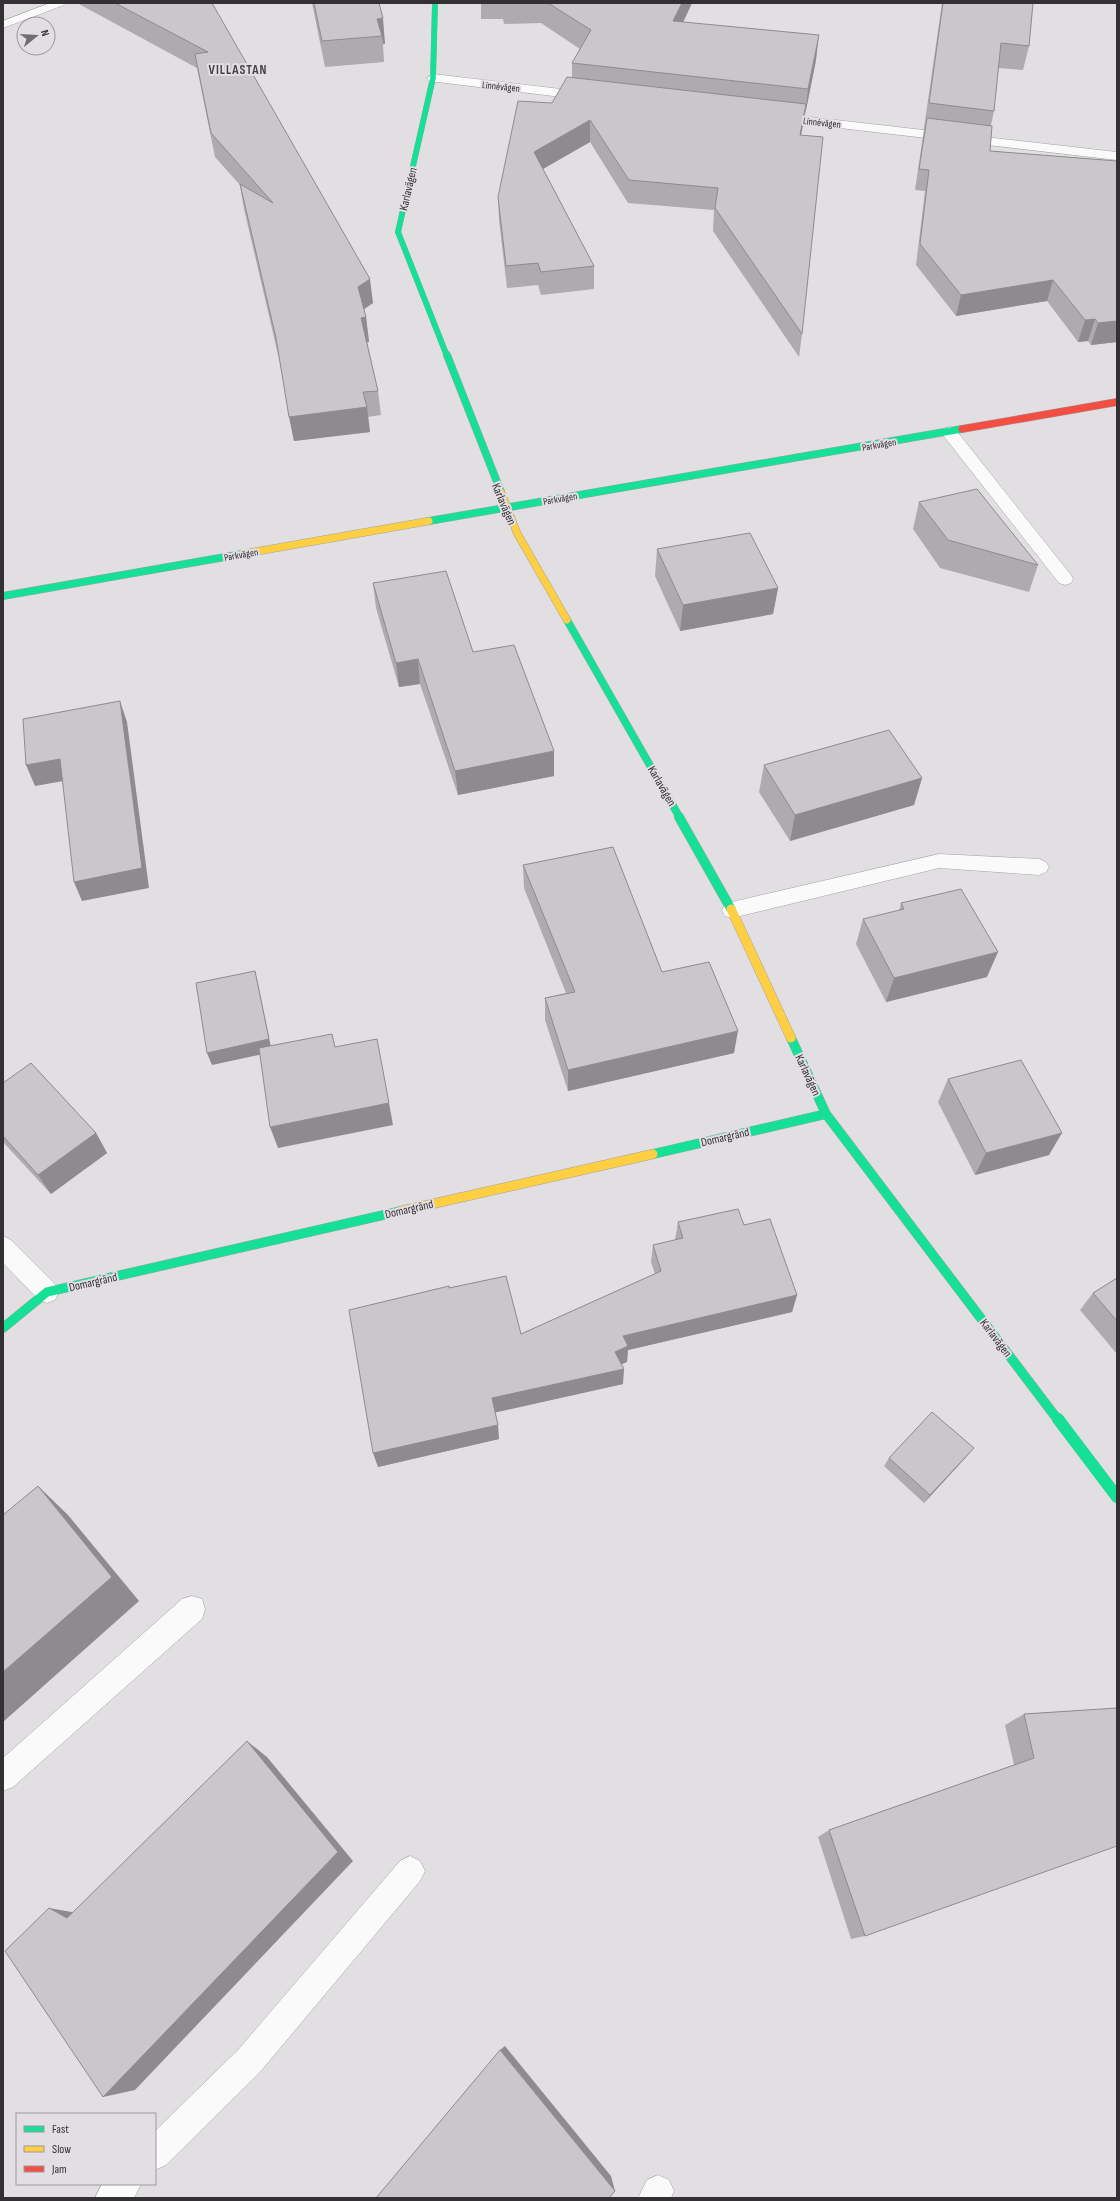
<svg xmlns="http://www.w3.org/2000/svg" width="1120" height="2201" font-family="'Sofia Sans Condensed',sans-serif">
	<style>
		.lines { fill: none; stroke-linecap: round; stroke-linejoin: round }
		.lane-casing { stroke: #a3a1a4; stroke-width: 1 }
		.street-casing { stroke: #a3a1a4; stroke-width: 1 }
		.fast-far3-casing { stroke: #a3a1a4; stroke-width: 6 }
		.fast-far2-casing { stroke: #a3a1a4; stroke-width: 8 }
		.fast-far1-casing { stroke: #a3a1a4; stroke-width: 10 }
		.fast-casing { stroke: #a3a1a4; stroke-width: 12 }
		.slow-far1-casing { stroke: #a3a1a4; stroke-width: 8 }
		.slow-casing { stroke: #a3a1a4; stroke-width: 10 }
		.jam-casing { stroke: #a3a1a4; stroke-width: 8 }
		.lane { fill: #fbfafb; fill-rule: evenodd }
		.street { fill: #fbfafb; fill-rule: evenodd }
		.fast-far3 { stroke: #16e098; stroke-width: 5.5 }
		.fast-far2 { stroke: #16e098; stroke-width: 7 }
		.fast-far1 { stroke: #16e098; stroke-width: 9 }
		.fast { stroke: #16e098; stroke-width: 12 }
		.slow-far1 { stroke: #ffcf43; stroke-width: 7 }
		.slow { stroke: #ffcf43; stroke-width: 9 }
		.jam { stroke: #f24e42; stroke-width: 7 }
		.wall { fill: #adabae }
		.shaded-wall { fill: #8d8b8d }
		.building { fill: #c9c7ca; stroke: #8d8b8d }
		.labels { text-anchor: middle; stroke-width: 4; stroke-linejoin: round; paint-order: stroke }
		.far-street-label { font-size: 10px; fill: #323032; stroke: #e3dee4 }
		.street-label { font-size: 12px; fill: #323032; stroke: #e3dee4 }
		.far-district-label { font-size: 13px; font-weight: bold; letter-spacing: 1px; fill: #454146; stroke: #e3dee4 }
	</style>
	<rect width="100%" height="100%" fill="#e2dfe3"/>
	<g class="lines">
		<defs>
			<g id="lane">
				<path d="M 949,427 L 955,429 L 1071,575 L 1073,579 L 1071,583 L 1065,585 L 1059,583 L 943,435 L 941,432 L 943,429 Z"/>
				<path d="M 939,854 L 1039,859 L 1046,862 L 1049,867 L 1046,872 L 1039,875 L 939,868 L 732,918 L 725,916 L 722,910 L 725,904 L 732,902 Z"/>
			</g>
			<g id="street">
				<path d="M 50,3 L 66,3 L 64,5 L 3,28 L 3,21 Z"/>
				<path d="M 433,74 L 586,92 L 592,96 L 586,100 L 429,81 L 427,78 Z"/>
				<path d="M 774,113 L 1117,152 L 1117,160 L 770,120 L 768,117 Z"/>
				<path d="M 3,1236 L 11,1240 L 55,1284 L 59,1292 L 55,1300 L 47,1303 L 39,1300 L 3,1263 Z"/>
				<path d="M 192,1596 L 202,1599 L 205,1609 L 202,1619 L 13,1787 L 3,1791 L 3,1758 L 182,1599 Z"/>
				<path d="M 410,1856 L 420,1861 L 425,1871 L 420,1881 L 260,2072 L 166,2165 L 155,2170 L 155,2131 L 238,2050 L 400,1861 Z"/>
				<path d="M 658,2175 L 669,2180 L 674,2191 L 671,2198 L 638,2198 L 647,2180 Z"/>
				<path d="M 102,2184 L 141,2184 L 134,2198 L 95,2198 Z"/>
			</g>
			<path id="fast-far3" d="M 435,3 L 433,78 L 398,232 L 447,356"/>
			<g id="fast-far2">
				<path d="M 447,355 L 501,492"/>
				<path d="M 429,521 L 962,429"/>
				<path d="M 3,596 L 242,554"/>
				<path d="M 567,620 L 680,818"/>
			</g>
			<g id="fast-far1">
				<path d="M 679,817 L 731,909"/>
				<path d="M 791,1038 L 826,1114 L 1058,1420"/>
				<path d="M 653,1154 L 826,1114"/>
				<path d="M 3,1328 L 47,1292 L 401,1211"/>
			</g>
			<path id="fast" d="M 1058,1419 L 1117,1497"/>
			<g id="slow-far1">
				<path d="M 501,492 L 517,533 L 567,620"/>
				<path d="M 242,554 L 429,521"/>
			</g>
			<g id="slow">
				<path d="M 731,909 L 791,1038"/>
				<path d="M 401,1211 L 653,1154"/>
			</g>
			<path id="jam" d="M 962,429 L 1117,402"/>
		</defs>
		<!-- lane casing -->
		<use href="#lane" class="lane-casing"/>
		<!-- street casing -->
		<use href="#street" class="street-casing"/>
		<!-- fast-far3 casing -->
		<use href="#fast-far3" class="fast-far3-casing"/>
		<!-- fast-far2 casing -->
		<use href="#fast-far2" class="fast-far2-casing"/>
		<!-- fast-far1 casing -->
		<use href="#fast-far1" class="fast-far1-casing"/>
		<!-- fast casing -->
		<use href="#fast" class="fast-casing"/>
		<!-- slow-far1 casing -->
		<use href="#slow-far1" class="slow-far1-casing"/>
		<!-- slow casing -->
		<use href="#slow" class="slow-casing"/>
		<!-- jam casing -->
		<use href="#jam" class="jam-casing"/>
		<!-- lane -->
		<use href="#lane" class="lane"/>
		<!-- street -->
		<use href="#street" class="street"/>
		<!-- fast-far3 -->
		<use href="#fast-far3" class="fast-far3"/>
		<!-- fast-far2 -->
		<use href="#fast-far2" class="fast-far2"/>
		<!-- fast-far1 -->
		<use href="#fast-far1" class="fast-far1"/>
		<!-- fast -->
		<use href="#fast" class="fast"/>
		<!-- slow-far1 -->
		<use href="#slow-far1" class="slow-far1"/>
		<!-- slow -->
		<use href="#slow" class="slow"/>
		<!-- jam -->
		<use href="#jam" class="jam"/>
	</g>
	<!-- wall -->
	<g class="wall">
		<path d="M 77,3 L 212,3 L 373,303 L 364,309 L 366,317 L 369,342 L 367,342 L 378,391 L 381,415 L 368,417 L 370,432 L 294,441 L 280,363 L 244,209 L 240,185 L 215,157 L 197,68 Z"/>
		<path d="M 312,3 L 379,3 L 385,44 L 383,44 L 384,62 L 325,67 Z"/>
		<path d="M 481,3 L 692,3 L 683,22 L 816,60 L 805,115 L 804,115 L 801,135 L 802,334 L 799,357 L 713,231 L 714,210 L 628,203 L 590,142 L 543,169 L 594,266 L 594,289 L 541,295 L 538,285 L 507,288 L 499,220 L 498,197 L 552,103 L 572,77 L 572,63 L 580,49 L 541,23 L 504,24 L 503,19 L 481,19 Z"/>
		<path d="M 942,3 L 1033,3 L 1029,46 L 1023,70 L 998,68 L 994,111 L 991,125 L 990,151 L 1117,161 L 1117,342 L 1091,345 L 1088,341 L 1078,342 L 1047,301 L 956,316 L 916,265 L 925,191 L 915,190 L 924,129 L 924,128 Z"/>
		<path d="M 919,502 L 1038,565 L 1029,592 L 940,568 L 913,529 Z"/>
		<path d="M 657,549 L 778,588 L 773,614 L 680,631 L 655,576 Z"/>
		<path d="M 373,583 L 473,652 L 554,776 L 458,795 L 420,684 L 399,687 L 376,608 Z"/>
		<path d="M 764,765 L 922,778 L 914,805 L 790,841 L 759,792 Z"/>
		<path d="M 523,865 L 662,972 L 734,1053 L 568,1091 L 545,1020 L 545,998 L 566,993 L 524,888 Z"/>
		<path d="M 901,903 L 987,977 L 886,1002 L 856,944 L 863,919 L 899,911 Z"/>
		<path d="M 948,1079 L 1049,1155 L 975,1175 L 938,1102 Z"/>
		<path d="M 3,1083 L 96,1133 L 107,1153 L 51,1194 L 3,1142 Z"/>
		<path d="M 678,1222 L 744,1225 L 797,1295 L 792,1312 L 628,1350 L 627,1362 L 622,1364 L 623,1384 L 495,1412 L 499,1439 L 378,1467 L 449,1288 L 521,1334 L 655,1274 L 651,1262 L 653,1245 L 675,1240 Z"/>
		<path d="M 1117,1278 L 1117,1354 L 1080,1310 L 1093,1293 Z"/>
		<path d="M 967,1456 L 924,1503 L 884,1466 L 889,1458 Z"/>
		<path d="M 1117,1708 L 865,1936 L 851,1939 L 818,1837 L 829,1830 L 1014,1765 L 1005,1725 L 1024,1714 Z"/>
	</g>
	<!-- shaded-wall -->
	<g class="shaded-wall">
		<path d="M 682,3 L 692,3 L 672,46 L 673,21 Z"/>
		<path d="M 383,18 L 385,44 L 383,44 L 382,36 L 377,19 Z"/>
		<path d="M 819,35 L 816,60 L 805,115 L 808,89 Z"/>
		<path d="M 806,104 L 803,125 L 797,157 L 800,135 Z"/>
		<path d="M 590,120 L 590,142 L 534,174 L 534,152 Z"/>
		<path d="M 370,279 L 373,303 L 361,311 L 358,287 Z"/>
		<path d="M 1053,280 L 1047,301 L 956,316 L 961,295 Z"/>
		<path d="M 366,317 L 369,342 L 364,343 L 361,318 Z"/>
		<path d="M 1095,319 L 1088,341 L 1078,342 L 1085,320 Z"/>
		<path d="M 1117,321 L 1117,342 L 1091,345 L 1098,323 Z"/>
		<path d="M 367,407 L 370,432 L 294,441 L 289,417 Z"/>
		<path d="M 778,588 L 773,614 L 680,631 L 683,605 Z"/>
		<path d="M 418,659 L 420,684 L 399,687 L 396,663 Z"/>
		<path d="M 120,701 L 127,722 L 149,888 L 82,901 L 74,882 Z"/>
		<path d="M 554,751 L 554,776 L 458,795 L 455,771 Z"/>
		<path d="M 60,759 L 69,780 L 35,786 L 26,765 Z"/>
		<path d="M 922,778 L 914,805 L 790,841 L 795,815 Z"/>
		<path d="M 998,952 L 987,977 L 886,1002 L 894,978 Z"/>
		<path d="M 255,971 L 258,984 L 272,1052 L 212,1065 L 207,1053 Z"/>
		<path d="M 738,1031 L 734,1053 L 568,1091 L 568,1070 Z"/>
		<path d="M 389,1103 L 393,1125 L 278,1148 L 270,1127 Z"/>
		<path d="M 96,1133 L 107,1153 L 51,1194 L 38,1175 Z"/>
		<path d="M 1062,1133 L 1049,1155 L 975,1175 L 986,1153 Z"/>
		<path d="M 797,1295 L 792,1312 L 628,1350 L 627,1362 L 614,1367 L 615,1352 L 623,1336 Z"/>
		<path d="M 624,1369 L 623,1384 L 493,1413 L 492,1398 Z"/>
		<path d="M 498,1425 L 499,1439 L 378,1467 L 373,1453 Z"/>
		<path d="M 974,1448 L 967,1456 L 924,1503 L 930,1495 Z"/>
		<path d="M 38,1486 L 68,1515 L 139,1601 L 3,1722 L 3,1672 Z"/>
		<path d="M 247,1741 L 267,1757 L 353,1861 L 135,2090 L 103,2097 Z"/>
		<path d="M 49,1908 L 83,1914 L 67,1918 Z"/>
		<path d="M 505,2046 L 611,2176 L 615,2191 L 500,2050 Z"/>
	</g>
	<!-- building -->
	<g class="building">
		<path d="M 115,3 L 212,3 L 370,279 L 358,287 L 366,317 L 361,318 L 378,391 L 363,392 L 367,407 L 289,417 L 276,338 L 240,184 L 273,203 L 211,133 L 195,54 L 208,52 Z"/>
		<path d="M 314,3 L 379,3 L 383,18 L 377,19 L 382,36 L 322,41 Z"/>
		<path d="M 548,3 L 682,3 L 673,21 L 819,35 L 808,89 L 572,63 L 591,30 Z"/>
		<path d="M 943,3 L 1033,3 L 1029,46 L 1001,43 L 994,111 L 929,103 Z"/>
		<path d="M 567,77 L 806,104 L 800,135 L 823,137 L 802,334 L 715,208 L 718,188 L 629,180 L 590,120 L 534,152 L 594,266 L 541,272 L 538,263 L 506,266 L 498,197 L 518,101 L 552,103 Z"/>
		<path d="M 927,118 L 992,126 L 990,151 L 1117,161 L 1117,321 L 1098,323 L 1095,319 L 1085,320 L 1053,280 L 961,295 L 920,244 L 929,170 L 919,169 Z"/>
		<path d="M 977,489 L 1038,565 L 948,540 L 919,502 Z"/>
		<path d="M 750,533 L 778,588 L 683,605 L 657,549 Z"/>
		<path d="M 446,571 L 473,652 L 514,645 L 554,751 L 455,771 L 418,659 L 396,663 L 373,583 Z"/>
		<path d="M 120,701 L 142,868 L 74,882 L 60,759 L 26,765 L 23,719 Z"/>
		<path d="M 889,730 L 922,778 L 795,815 L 764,765 Z"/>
		<path d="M 613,847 L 662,972 L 709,962 L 738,1031 L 568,1070 L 545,998 L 575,992 L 523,865 Z"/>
		<path d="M 961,889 L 998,952 L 894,978 L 863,919 L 904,909 L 901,903 Z"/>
		<path d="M 255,971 L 269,1039 L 207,1053 L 196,983 Z"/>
		<path d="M 332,1034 L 335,1047 L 377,1039 L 389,1103 L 270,1127 L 259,1048 Z"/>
		<path d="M 1021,1060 L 1062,1133 L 986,1153 L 948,1079 Z"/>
		<path d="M 31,1063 L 96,1133 L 38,1175 L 3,1136 L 3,1083 Z"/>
		<path d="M 738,1209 L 744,1225 L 770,1219 L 797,1295 L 623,1336 L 628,1346 L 615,1352 L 624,1369 L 492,1398 L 498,1425 L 373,1453 L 349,1310 L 449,1286 L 449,1288 L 506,1276 L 521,1334 L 661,1271 L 653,1245 L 683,1238 L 678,1222 Z"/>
		<path d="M 1117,1278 L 1117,1321 L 1093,1293 Z"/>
		<path d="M 932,1412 L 974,1448 L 930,1495 L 889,1458 Z"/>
		<path d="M 38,1486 L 112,1577 L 3,1672 L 3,1515 Z"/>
		<path d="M 1117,1708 L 1117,1846 L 865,1936 L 829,1830 L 1034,1758 L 1024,1714 Z"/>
		<path d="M 247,1741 L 338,1852 L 103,2097 L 5,1951 L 49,1908 L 67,1918 Z"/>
		<path d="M 500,2050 L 615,2191 L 609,2198 L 376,2198 Z"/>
	</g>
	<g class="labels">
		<!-- far-street labels -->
		<g class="far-street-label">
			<text transform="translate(501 86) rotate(6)" y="4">Linnévägen</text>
			<text transform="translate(822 122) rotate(6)" y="4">Linnévägen</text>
			<text transform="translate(879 444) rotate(-10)" y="4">Parkvägen</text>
			<text transform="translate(560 498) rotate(-10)" y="4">Parkvägen</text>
			<text transform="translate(241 554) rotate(-10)" y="4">Parkvägen</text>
		</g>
		<!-- street labels -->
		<g class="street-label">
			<text transform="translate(408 189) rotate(-77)" y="4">Karlavägen</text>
			<text transform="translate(504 504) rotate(67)" y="4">Karlavägen</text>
			<text transform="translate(662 786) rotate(60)" y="4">Karlavägen</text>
			<text transform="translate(808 1075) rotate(65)" y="4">Karlavägen</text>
			<text transform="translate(725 1137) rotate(-13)" y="4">Domargränd</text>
			<text transform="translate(409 1209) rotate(-13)" y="4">Domargränd</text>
			<text transform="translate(93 1282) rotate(-13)" y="4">Domargränd</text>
			<text transform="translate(996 1338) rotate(53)" y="4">Karlavägen</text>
		</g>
		<!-- far-district labels -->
		<g class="far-district-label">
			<text x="238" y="74">VILLASTAN</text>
		</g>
	</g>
	<!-- border -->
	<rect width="1120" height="2201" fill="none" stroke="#323032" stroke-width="8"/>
	<!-- legend -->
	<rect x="16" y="2113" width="140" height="72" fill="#e3dee4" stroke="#9c989d"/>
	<rect x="24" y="2126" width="20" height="6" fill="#16e098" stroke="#9c989d"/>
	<text x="52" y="2133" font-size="12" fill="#323032">Fast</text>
	<rect x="24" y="2146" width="20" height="6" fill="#ffcf43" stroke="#9c989d"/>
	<text x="52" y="2153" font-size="12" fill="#323032">Slow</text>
	<rect x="24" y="2166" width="20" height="6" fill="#f24e42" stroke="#9c989d"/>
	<text x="52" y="2173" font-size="12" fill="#323032">Jam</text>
	<!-- north arrow -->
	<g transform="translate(36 36) rotate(72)"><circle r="19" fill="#e3dee4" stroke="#9c989d"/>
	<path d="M0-3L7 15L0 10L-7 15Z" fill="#706d70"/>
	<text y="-6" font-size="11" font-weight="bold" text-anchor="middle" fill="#323032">N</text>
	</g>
</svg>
